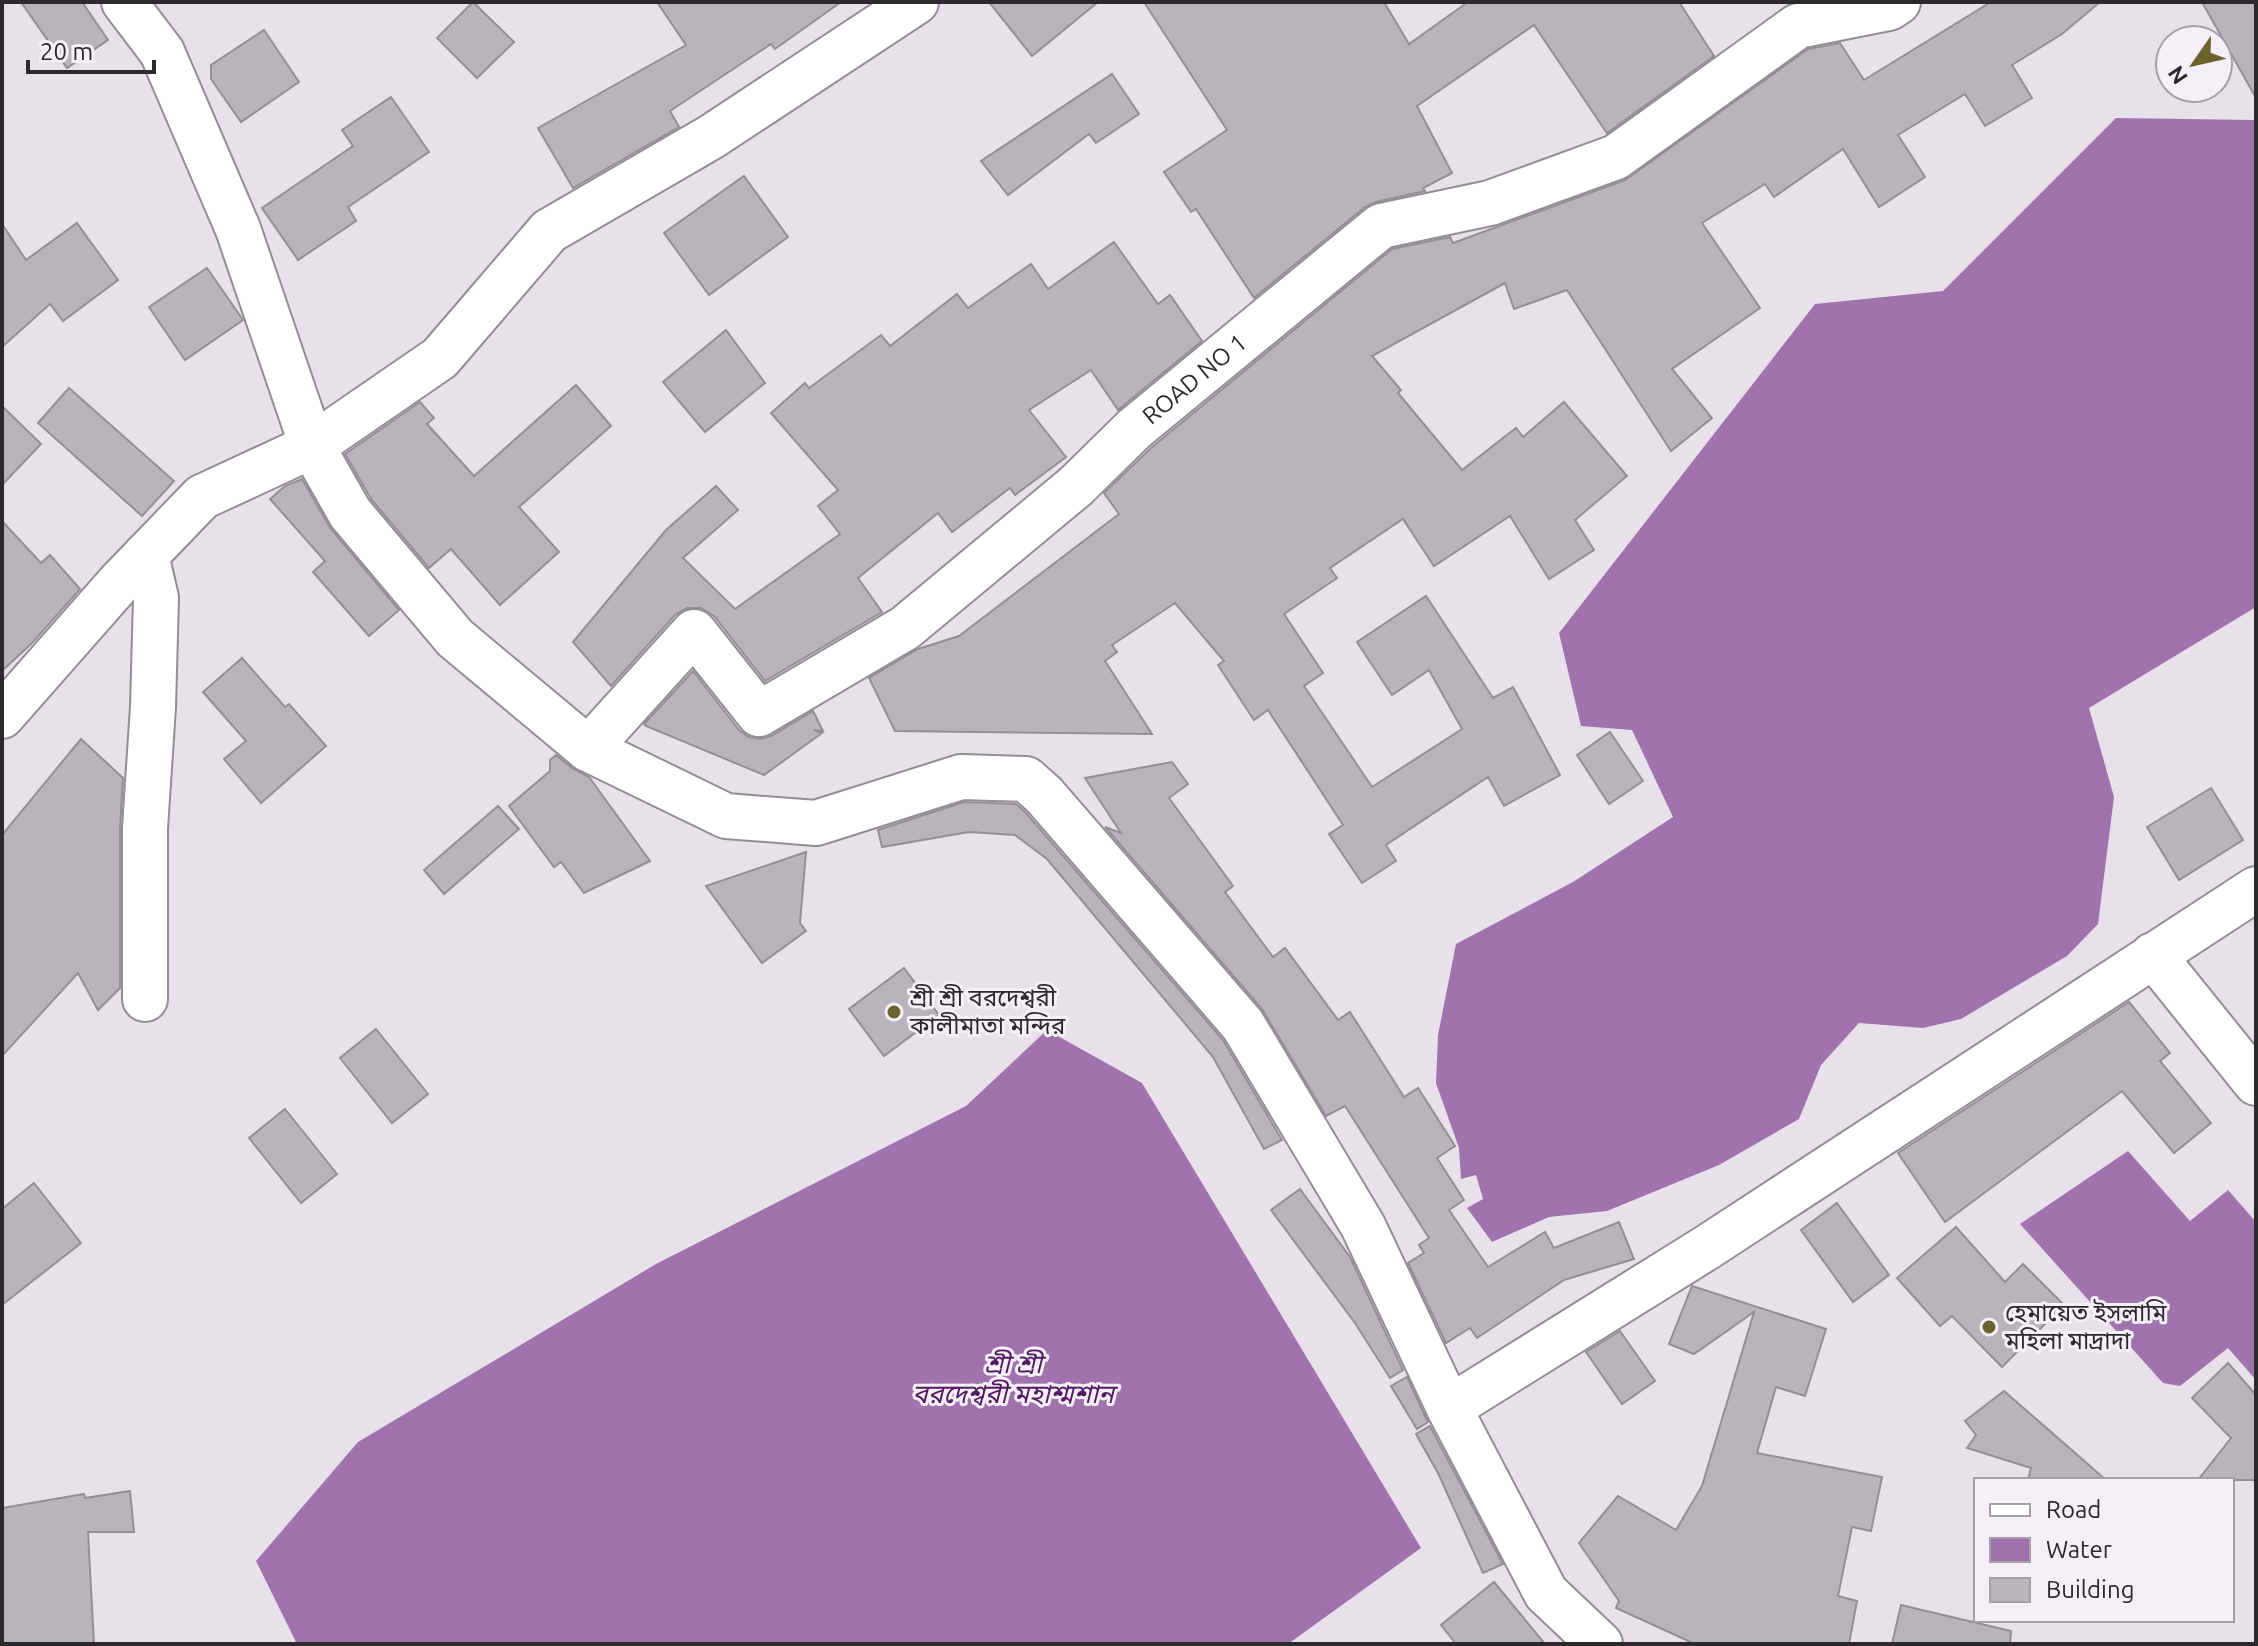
<svg xmlns="http://www.w3.org/2000/svg" width="2258" height="1646" font-family="Ubuntu,'Noto Sans Bengali',sans-serif">
	<style>
		.water { fill: #a173ae }
		.building { fill: #b9b3bb; stroke: #948e96; stroke-width: 2 }
		.lines { fill: none; stroke-linecap: round; stroke-linejoin: round }
		.minor-casing { stroke: #938d95; stroke-width: 48 }
		.tertiary-casing { stroke: #938d95; stroke-width: 48 }
		.minor { stroke: #fff; stroke-width: 44 }
		.tertiary { stroke: #fff; stroke-width: 44 }
		.poi-dot { fill: #6c622e; stroke: #f5eff7; stroke-width: 3 }
		.labels { text-anchor: middle; stroke-width: 6; stroke-linejoin: round; paint-order: stroke }
		.street-label { font-size: 24px; fill: #2c292d; stroke: #f5eff7 }
		.poi-label { font-size: 24px; fill: #2c292d; stroke: #f5eff7; text-anchor: start }
		.water-label { font-size: 26px; font-style: italic; fill: #521861; stroke: #f5eff7 }
	</style>
	<rect width="100%" height="100%" fill="#e8e1ea"/>
	<!-- water -->
	<g class="water">
		<path d="M 2116,118 L 2256,120 L 2256,607 L 2089,708 L 2114,797 L 2098,924 L 2067,956 L 1961,1019 L 1923,1028 L 1859,1023 L 1821,1065 L 1799,1119 L 1719,1165 L 1607,1211 L 1549,1217 L 1492,1242 L 1467,1208 L 1483,1199 L 1476,1175 L 1461,1179 L 1459,1148 L 1436,1083 L 1438,1035 L 1456,944 L 1573,882 L 1673,817 L 1632,730 L 1581,726 L 1559,633 L 1815,304 L 1943,291 Z"/>
		<path d="M 1047,1030 L 1142,1083 L 1421,1548 L 1288,1644 L 297,1644 L 256,1561 L 358,1442 L 656,1264 L 966,1106 Z"/>
		<path d="M 2128,1151 L 2190,1221 L 2228,1190 L 2256,1222 L 2256,1380 L 2228,1348 L 2180,1386 L 2163,1383 L 2020,1224 Z"/>
	</g>
	<!-- building -->
	<g class="building">
		<path d="M 21,2 L 82,2 L 108,40 L 67,68 Z"/>
		<path d="M 473,2 L 514,42 L 477,78 L 437,38 Z"/>
		<path d="M 657,2 L 841,2 L 775,49 L 771,44 L 670,111 L 679,127 L 573,188 L 538,128 L 686,45 Z"/>
		<path d="M 989,2 L 1098,2 L 1032,56 Z"/>
		<path d="M 1144,2 L 1384,2 L 1409,44 L 1468,2 L 1679,2 L 1714,56 L 1607,133 L 1534,25 L 1417,106 L 1452,173 L 1423,188 L 1425,191 L 1376,202 L 1365,207 L 1254,298 L 1196,209 L 1191,212 L 1164,172 L 1227,130 Z"/>
		<path d="M 1991,2 L 2100,2 L 2062,34 L 2012,65 L 2032,98 L 1985,126 L 1965,94 L 1898,135 L 1925,177 L 1879,207 L 1843,149 L 1774,197 L 1765,184 L 1702,223 L 1760,308 L 1672,369 L 1712,418 L 1671,451 L 1567,290 L 1514,309 L 1505,283 L 1372,356 L 1401,390 L 1398,393 L 1462,470 L 1516,428 L 1523,437 L 1564,402 L 1627,476 L 1575,520 L 1594,550 L 1549,579 L 1510,516 L 1434,566 L 1403,519 L 1330,568 L 1337,578 L 1284,614 L 1323,673 L 1304,686 L 1372,787 L 1462,729 L 1429,670 L 1392,695 L 1357,642 L 1426,596 L 1493,698 L 1513,687 L 1560,775 L 1504,806 L 1488,777 L 1386,845 L 1396,861 L 1362,883 L 1329,834 L 1343,825 L 1268,710 L 1254,720 L 1218,665 L 1224,661 L 1175,603 L 1112,645 L 1117,652 L 1105,661 L 1152,734 L 895,731 L 869,678 L 918,649 L 959,636 L 1119,514 L 1104,493 L 1151,448 L 1392,249 L 1450,237 L 1453,243 L 1625,180 L 1808,49 L 1840,43 L 1864,80 Z"/>
		<path d="M 2202,2 L 2256,2 L 2256,98 Z"/>
		<path d="M 264,30 L 299,82 L 241,122 L 211,79 L 211,65 Z"/>
		<path d="M 1112,74 L 1139,114 L 1096,143 L 1089,134 L 1008,195 L 981,161 Z"/>
		<path d="M 391,97 L 429,152 L 348,207 L 356,221 L 298,260 L 262,208 L 353,146 L 342,130 Z"/>
		<path d="M 744,176 L 788,237 L 709,295 L 664,233 Z"/>
		<path d="M 77,223 L 118,280 L 63,321 L 50,304 L 2,347 L 2,224 L 26,260 Z"/>
		<path d="M 1114,242 L 1158,304 L 1170,295 L 1202,341 L 1118,410 L 1091,370 L 1029,410 L 1066,457 L 1015,495 L 1010,488 L 952,532 L 938,513 L 858,578 L 882,612 L 765,681 L 714,616 L 701,608 L 687,608 L 675,615 L 611,686 L 573,642 L 666,530 L 716,486 L 738,510 L 683,558 L 735,609 L 840,534 L 818,506 L 838,490 L 771,413 L 805,383 L 809,388 L 881,335 L 890,346 L 957,294 L 968,308 L 1031,264 L 1048,289 Z"/>
		<path d="M 207,268 L 243,320 L 185,360 L 149,307 Z"/>
		<path d="M 726,330 L 765,383 L 705,432 L 663,382 Z"/>
		<path d="M 576,385 L 611,426 L 519,507 L 559,552 L 500,605 L 451,549 L 429,568 L 371,499 L 345,454 L 420,402 L 434,418 L 427,424 L 474,476 Z"/>
		<path d="M 69,388 L 174,481 L 142,516 L 38,423 Z"/>
		<path d="M 2,406 L 41,444 L 2,485 Z"/>
		<path d="M 302,479 L 331,529 L 399,610 L 369,636 L 313,572 L 325,561 L 270,499 L 285,486 Z"/>
		<path d="M 2,521 L 41,563 L 50,555 L 80,589 L 33,642 L 2,671 Z"/>
		<path d="M 242,658 L 285,707 L 289,704 L 326,746 L 261,803 L 224,759 L 246,741 L 203,692 Z"/>
		<path d="M 693,671 L 739,730 L 749,737 L 760,739 L 771,736 L 813,711 L 823,731 L 814,730 L 822,733 L 764,775 L 646,726 L 644,724 Z"/>
		<path d="M 1610,732 L 1643,781 L 1609,804 L 1577,755 Z"/>
		<path d="M 81,739 L 123,778 L 120,828 L 120,988 L 98,1010 L 78,973 L 2,1056 L 2,835 Z"/>
		<path d="M 556,755 L 572,768 L 589,777 L 650,861 L 584,893 L 561,862 L 554,867 L 509,806 L 550,771 L 550,760 Z"/>
		<path d="M 1172,762 L 1188,784 L 1169,798 L 1233,886 L 1225,892 L 1273,957 L 1285,948 L 1338,1020 L 1350,1012 L 1404,1097 L 1418,1088 L 1455,1146 L 1437,1158 L 1464,1200 L 1449,1210 L 1488,1267 L 1545,1232 L 1554,1248 L 1619,1222 L 1634,1259 L 1564,1280 L 1477,1338 L 1470,1328 L 1446,1343 L 1408,1263 L 1424,1253 L 1419,1245 L 1429,1238 L 1345,1106 L 1326,1116 L 1262,1009 L 1105,827 L 1121,833 L 1085,778 Z"/>
		<path d="M 2211,788 L 2243,840 L 2179,880 L 2147,827 Z"/>
		<path d="M 964,802 L 1016,804 L 1026,813 L 1223,1040 L 1282,1140 L 1264,1149 L 1213,1057 L 1047,859 L 1015,835 L 969,832 L 882,847 L 878,830 Z"/>
		<path d="M 498,806 L 519,829 L 444,894 L 424,870 Z"/>
		<path d="M 806,852 L 800,923 L 806,931 L 762,963 L 706,886 Z"/>
		<path d="M 904,968 L 939,1015 L 884,1056 L 849,1009 Z"/>
		<path d="M 2129,1002 L 2170,1053 L 2160,1061 L 2211,1123 L 2174,1153 L 2122,1091 L 1945,1222 L 1898,1153 Z"/>
		<path d="M 376,1029 L 428,1094 L 392,1123 L 340,1058 Z"/>
		<path d="M 285,1109 L 337,1174 L 301,1203 L 249,1138 Z"/>
		<path d="M 34,1183 L 81,1243 L 2,1305 L 2,1209 Z"/>
		<path d="M 1300,1189 L 1350,1257 L 1403,1370 L 1390,1378 L 1355,1323 L 1271,1210 Z"/>
		<path d="M 1837,1203 L 1889,1275 L 1853,1302 L 1801,1230 Z"/>
		<path d="M 1956,1227 L 2005,1282 L 2023,1264 L 2064,1305 L 2002,1367 L 1952,1316 L 1940,1326 L 1897,1278 Z"/>
		<path d="M 1692,1286 L 1826,1329 L 1805,1396 L 1776,1387 L 1757,1453 L 1882,1477 L 1871,1531 L 1852,1527 L 1838,1596 L 1857,1601 L 1849,1644 L 1695,1644 L 1616,1608 L 1619,1601 L 1579,1543 L 1618,1496 L 1676,1530 L 1702,1486 L 1754,1312 L 1694,1354 L 1669,1344 Z"/>
		<path d="M 1620,1331 L 1655,1381 L 1622,1404 L 1586,1352 Z"/>
		<path d="M 2228,1363 L 2256,1395 L 2256,1480 L 2198,1480 L 2231,1438 L 2192,1398 Z"/>
		<path d="M 1407,1377 L 1428,1422 L 1417,1429 L 1391,1386 Z"/>
		<path d="M 2004,1391 L 2106,1480 L 2028,1480 L 2031,1468 L 1967,1448 L 1976,1435 L 1965,1421 Z"/>
		<path d="M 1430,1426 L 1503,1564 L 1483,1573 L 1438,1473 L 1416,1434 Z"/>
		<path d="M 130,1491 L 134,1532 L 88,1532 L 94,1644 L 2,1644 L 2,1508 L 84,1494 L 85,1498 Z"/>
		<path d="M 1494,1582 L 1545,1644 L 1456,1644 L 1441,1625 Z"/>
		<path d="M 1901,1605 L 2011,1631 L 2010,1644 L 1892,1644 Z"/>
	</g>
	<g class="lines">
		<defs>
			<g id="minor">
				<path d="M 2,716 L 119,583 L 202,497 L 312,446 L 440,358 L 549,231 L 711,137 L 916,2"/>
				<path id="s1" d="M 588,749 L 694,632 L 759,714 L 905,628 L 1076,486 L 1134,429 L 1381,226 L 1490,203 L 1616,157 L 1798,26 L 1889,8 L 1898,2"/>
				<path d="M 2153,955 L 2256,1083"/>
				<path d="M 145,999 L 145,828 L 153,707 L 156,598 L 146,555"/>
				<path d="M 1449,1408 L 1706,1248 L 2256,889"/>
			</g>
			<path id="tertiary" d="M 124,2 L 162,52 L 238,229 L 312,446 L 350,513 L 455,638 L 588,749 L 726,816 L 816,823 L 961,777 L 1026,779 L 1044,795 L 1243,1025 L 1363,1226 L 1449,1408 L 1546,1593 L 1600,1644"/>
		</defs>
		<!-- minor casing -->
		<use href="#minor" class="minor-casing"/>
		<!-- tertiary casing -->
		<use href="#tertiary" class="tertiary-casing"/>
		<!-- minor -->
		<use href="#minor" class="minor"/>
		<!-- tertiary -->
		<use href="#tertiary" class="tertiary"/>
	</g>
	<!-- markers -->
	<g class="poi-dot">
		<circle cx="894" cy="1012" r="8"/>
		<circle cx="1989" cy="1327" r="8"/>
	</g>
	<g class="labels">
		<!-- street labels -->
		<g class="street-label">
			<text dy="8" stroke="none"><textPath href="#s1" startOffset="814">ROAD NO 1</textPath></text>
		</g>
		<!-- poi labels -->
		<g class="poi-label">
			<text x="910" y="1006">শ্রী শ্রী বরদেশ্বরী<tspan x="910" dy="28">কালীমাতা মন্দির</tspan></text>
			<text x="2005" y="1321">হেমায়েত ইসলামি<tspan x="2005" dy="28">মহিলা মাদ্রাদা</tspan></text>
		</g>
		<!-- water labels -->
		<g class="water-label">
			<text x="1013" y="1373">শ্রী শ্রী<tspan x="1013" dy="30">বরদেশ্বরী মহাশ্মশান</tspan></text>
		</g>
	</g>
	<!-- border -->
	<rect width="2258" height="1646" fill="none" stroke="#2c292d" stroke-width="8"/>
	<!-- legend -->
	<rect x="1974" y="1478" width="260" height="144" fill="#f5eff7" stroke="#a5a0a6" stroke-width="2"/>
	<rect x="1990" y="1504" width="40" height="12" fill="#ffffff" stroke="#a5a0a6" stroke-width="2"/>
	<text x="2046" y="1518" font-size="24" fill="#2c292d">Road</text>
	<rect x="1990" y="1538" width="40" height="24" fill="#a173ae" stroke="#a5a0a6" stroke-width="2"/>
	<text x="2046" y="1558" font-size="24" fill="#2c292d">Water</text>
	<rect x="1990" y="1578" width="40" height="24" fill="#b9b3bb" stroke="#a5a0a6" stroke-width="2"/>
	<text x="2046" y="1598" font-size="24" fill="#2c292d">Building</text>
	<!-- north arrow -->
	<g transform="translate(2194 64) rotate(236)"><circle r="38" fill="#f5eff7" stroke="#a5a0a6" stroke-width="2"/>
	<path d="M0-6L14 30L0 20L-14 30Z" fill="#6c622e"/>
	<text y="-12" font-size="22" font-weight="bold" text-anchor="middle" fill="#2c292d">N</text>
	</g>
	<!-- scale -->
	<path d="M28 60v12h126v-12" fill="none" stroke="#2c292d" stroke-width="4"/>
	<text x="40" y="60" font-size="24" fill="#2c292d" stroke="#f5eff7" stroke-width="6" paint-order="stroke">20 m</text>
</svg>
